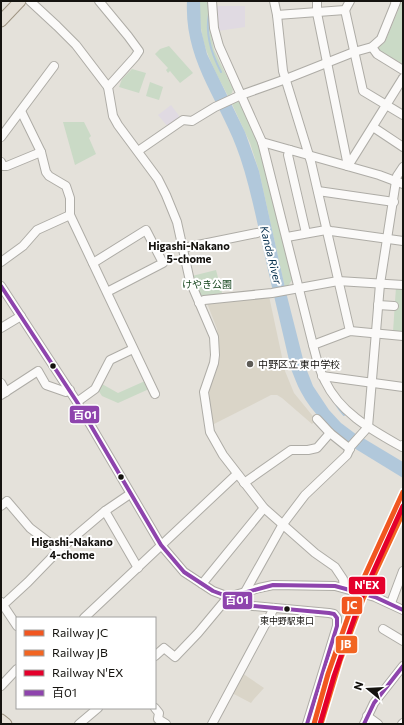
<svg xmlns="http://www.w3.org/2000/svg" width="404" height="725" font-family="Commissioner,'Noto Sans JP',sans-serif">
	<style>
		.built { fill: #dad5c8 }
		.industrial { fill: #e0dae2 }
		.green { fill: #cadac6 }
		.water { fill: #b1c8db }
		.lines { fill: none; stroke-linecap: round; stroke-linejoin: round }
		.stream { stroke: #b1c8db; stroke-width: 2 }
		.minor-casing { stroke: #aeaca6; stroke-width: 10 }
		.major-casing { stroke: #9f9583; stroke-width: 13 }
		.minor { stroke: #fbfaf9; stroke-width: 8 }
		.major { stroke: #e5dfd6; stroke-width: 11 }
		.bus-1-casing { stroke: #fff; stroke-width: 7 }
		.bus-1 { stroke: #8e44ad; stroke-width: 4 }
		.rail-1-casing { stroke: #fff; stroke-width: 8 }
		.rail-2-casing { stroke: #fff; stroke-width: 8 }
		.rail-3-casing { stroke: #fff; stroke-width: 8 }
		.rail-1 { stroke: #f15620; stroke-width: 5 }
		.rail-2 { stroke: #f26522; stroke-width: 5 }
		.rail-3 { stroke: #e4002b; stroke-width: 5 }
		.poi-dot { fill: #5d5b56; stroke: #fff; stroke-width: 1.5 }
		.bus-dot { fill: #15130f; stroke: #fff; stroke-width: 1.5 }
		.labels { text-anchor: middle; stroke-width: 4; stroke-linejoin: round; paint-order: stroke }
		.bus-label { font-size: 9px; fill: #15130f; stroke: #fff }
		.park-label { font-size: 10px; fill: #0d3f15; stroke: #fff }
		.poi-label { font-size: 10px; fill: #15130f; stroke: #fff; text-anchor: start }
		.neighbourhood-label { font-size: 11px; font-weight: bold; fill: #15130f; stroke: #fff }
		.water-label { font-size: 11px; font-style: italic; fill: #07314f; stroke: #fff }
		.line-badge { stroke: #fff; stroke-width: 1.5 }
		.badge-label { font-size: 11px; text-anchor: middle; font-weight: bold; fill: #fff }
	</style>
	<rect width="100%" height="100%" fill="#e4e1da"/>
	<!-- built -->
	<g class="built">
		<path d="M 269,296 L 285,371 L 294,393 L 316,420 L 312,424 L 282,398 L 277,395 L 271,395 L 212,425 L 209,390 L 220,357 L 217,329 L 207,303 Z"/>
		<path d="M 242,673 L 264,688 L 254,699 L 251,703 L 232,693 Z"/>
	</g>
	<!-- industrial -->
	<g class="industrial">
		<path d="M 216,6 L 245,6 L 245,27 L 218,31 Z"/>
		<path d="M 171,105 L 180,117 L 168,127 L 158,115 Z"/>
	</g>
	<!-- green -->
	<g class="green">
		<path d="M 200,1 L 209,1 L 210,30 L 214,50 L 233,89 L 232,93 L 228,96 C 210,61 198,42 200,1 Z"/>
		<path d="M 402,1 L 403,1 L 403,64 L 380,51 L 378,48 L 385,42 Z"/>
		<path d="M 169,46 L 193,73 L 180,83 L 170,71 L 168,73 L 166,70 L 168,68 L 155,54 L 160,49 Z"/>
		<path d="M 132,69 L 146,73 L 139,93 L 119,87 L 122,79 Z"/>
		<path d="M 150,82 L 163,87 L 159,100 L 146,96 Z"/>
		<path d="M 238,101 L 241,103 L 261,150 L 292,280 L 288,286 L 285,288 L 259,171 L 250,143 L 232,104 Z"/>
		<path d="M 63,122 L 84,122 L 91,136 L 89,138 L 96,154 L 75,165 Z"/>
		<path d="M 216,270 L 222,293 L 200,297 L 192,276 Z"/>
		<path d="M 396,287 L 403,288 L 403,333 L 393,332 Z"/>
		<path d="M 145,381 L 149,389 L 118,403 L 102,396 L 98,390 L 102,384 L 118,393 Z"/>
	</g>
	<!-- water -->
	<g class="water">
		<path d="M 187,1 L 200,1 L 201,30 L 207,54 L 245,132 L 259,171 L 286,292 L 304,363 L 313,386 L 329,410 L 341,423 L 357,435 L 349,445 C 331,430 312,413 301,392 C 297,385 294,376 291,369 C 282,329 272,288 263,248 C 256,217 250,187 240,157 C 222,102 184,63 187,1 Z"/>
		<path d="M 363,438 L 403,462 L 403,478 L 354,448 Z"/>
	</g>
	<g class="lines">
		<!-- stream -->
		<g class="stream">
			<path d="M 209,14 C 205,34 212,55 221,72"/>
			<path d="M 335,403 L 339,409 L 344,415"/>
		</g>
		<defs>
			<g id="minor">
				<path d="M 30,1 L 57,26 L 76,45 L 108,87"/>
				<path d="M 99,1 L 128,36 L 139,51 L 135,57 L 108,87 L 113,116 L 118,125 L 158,179 L 166,195 L 177,222 L 190,281 L 214,337 L 215,355 L 214,363 L 204,392 L 210,432 L 223,455 L 264,508 L 315,553 L 335,567 L 343,579 L 344,588"/>
				<path d="M 212,1 L 214,28 L 219,46 L 262,142 L 313,345 C 316,357 319,370 325,381 C 340,413 372,430 402,447 L 403,445"/>
				<path d="M 274,1 L 277,15 L 345,10 L 350,1"/>
				<path d="M 317,1 L 317,13 L 348,166"/>
				<path d="M 345,10 L 363,91 L 403,115"/>
				<path d="M 277,15 L 283,71 L 311,162 L 350,331"/>
				<path d="M 372,47 L 377,54 L 403,70"/>
				<path d="M 21,111 L 41,152 L 46,172 L 49,176 L 66,186 L 70,198 L 70,215 L 155,394"/>
				<path d="M 373,127 L 403,147"/>
				<path d="M 1,137 L 54,66"/>
				<path d="M 262,142 L 379,175 L 403,184"/>
				<path d="M 290,150 L 288,155 L 306,233"/>
				<path d="M 138,151 L 183,120 L 192,121 L 215,107 L 241,95 L 286,79 L 354,52 L 372,47 L 381,39 L 396,2 L 395,1"/>
				<path d="M 1,162 L 3,166 L 7,166 L 41,152"/>
				<path d="M 348,166 L 403,78"/>
				<path d="M 318,191 L 394,202"/>
				<path d="M 287,237 L 326,230 L 331,231 L 403,241"/>
				<path d="M 183,248 L 257,233"/>
				<path d="M 1,262 L 23,246 L 37,230 L 70,215"/>
				<path d="M 93,263 L 146,230 L 163,263 L 107,292"/>
				<path d="M 1,286 L 77,402 L 161,545 L 184,572 L 213,591 L 253,606 L 329,613 L 334,614 L 337,618 L 337,626 L 307,724"/>
				<path d="M 199,303 L 204,300 L 272,293 L 338,281 L 403,285"/>
				<path d="M 378,305 L 394,306"/>
				<path d="M 1,328 L 21,316"/>
				<path d="M 313,345 L 350,331 L 403,336"/>
				<path d="M 322,376 L 403,387"/>
				<path d="M 1,383 L 6,392"/>
				<path d="M 1,395 L 38,371 L 46,385 L 66,392 L 70,390"/>
				<path d="M 77,402 L 95,389 L 110,360 L 133,349"/>
				<path d="M 317,419 L 330,433 L 350,449"/>
				<path d="M 244,483 L 291,450 L 308,450 L 317,448 L 330,433"/>
				<path d="M 1,506 L 7,501 L 30,528 L 59,550"/>
				<path d="M 105,511 L 138,568"/>
				<path d="M 202,584 L 264,508"/>
				<path d="M 245,592 L 283,524 L 305,495 L 347,455 L 351,446 L 368,427 L 380,284 L 396,181 L 397,176 L 403,167"/>
				<path d="M 228,597 L 259,588 L 273,585 L 335,586 L 375,597 L 403,610"/>
				<path d="M 1,602 L 17,626"/>
				<path d="M 391,603 L 403,571"/>
				<path d="M 3,605 L 28,582 L 59,550 L 92,522 L 105,511 L 130,494"/>
				<path d="M 84,618 L 237,474"/>
				<path d="M 383,629 L 403,641"/>
				<path d="M 155,656 L 164,648 L 175,657 L 198,633 L 228,597"/>
				<path d="M 1,686 L 17,669"/>
				<path d="M 155,708 L 159,713 L 158,719 L 166,724"/>
				<path d="M 367,716 L 378,724"/>
				<path d="M 79,724 L 98,708"/>
				<path d="M 212,724 L 274,608"/>
				<path d="M 364,724 L 374,703 L 403,666"/>
				<path d="M 402,724 L 403,723"/>
			</g>
			<g id="major">
				<path d="M 1,21 L 20,1"/>
				<path d="M 1,720 L 6,724"/>
			</g>
		</defs>
		<!-- minor casing -->
		<use href="#minor" class="minor-casing"/>
		<!-- major casing -->
		<use href="#major" class="major-casing"/>
		<!-- minor -->
		<use href="#minor" class="minor"/>
		<!-- major -->
		<use href="#major" class="major"/>
		<defs>
			<g id="bus-1">
				<path d="M 1,286 L 77,402 L 161,545 L 184,572 L 213,591 L 253,606 L 329,613 L 334,614 L 337,618 L 337,626 L 307,724"/>
				<path d="M 228,597 L 273,585 L 335,586 L 375,597 L 403,610"/>
				<path d="M 364,724 L 374,703 L 403,666"/>
			</g>
		</defs>
		<!-- bus-1 casing -->
		<use href="#bus-1" class="bus-1-casing"/>
		<!-- bus-1 -->
		<use href="#bus-1" class="bus-1"/>
		<defs>
			<path id="rail-1" d="M 314,724 L 328,674 L 355,597 L 403,492"/>
			<path id="rail-2" d="M 321,724 L 340,661 L 363,599 L 403,513"/>
			<path id="rail-3" d="M 320,724 L 334,676 L 361,599 L 403,506"/>
		</defs>
		<!-- rail-1 casing -->
		<use href="#rail-1" class="rail-1-casing"/>
		<!-- rail-2 casing -->
		<use href="#rail-2" class="rail-2-casing"/>
		<!-- rail-3 casing -->
		<use href="#rail-3" class="rail-3-casing"/>
		<!-- rail-1 -->
		<use href="#rail-1" class="rail-1"/>
		<!-- rail-2 -->
		<use href="#rail-2" class="rail-2"/>
		<!-- rail-3 -->
		<use href="#rail-3" class="rail-3"/>
	</g>
	<!-- markers -->
	<circle class="poi-dot" cx="250" cy="364" r="4"/>
	<g class="bus-dot">
		<circle cx="53" cy="366" r="3.5"/>
		<circle cx="121" cy="477" r="3.5"/>
		<circle cx="287" cy="609" r="3.5"/>
	</g>
	<g class="labels">
		<!-- bus labels -->
		<g class="bus-label">
			<text x="287" y="624">東中野駅東口</text>
		</g>
		<!-- park labels -->
		<g class="park-label">
			<text x="207" y="288">けやき公園</text>
		</g>
		<!-- poi labels -->
		<g class="poi-label">
			<text x="258" y="368">中野区立 東中学校</text>
		</g>
		<!-- neighbourhood labels -->
		<g class="neighbourhood-label">
			<text x="189" y="250">Higashi-Nakano<tspan x="189" dy="13">5-chome</tspan></text>
			<text x="72" y="546">Higashi-Nakano<tspan x="72" dy="13">4-chome</tspan></text>
		</g>
		<!-- water labels -->
		<g class="water-label">
			<text transform="translate(271 255) rotate(76)" y="4">Kanda River</text>
		</g>
	</g>
	<g class="line-badge">
		<rect x="69" y="405" width="31" height="19" rx="4" fill="#8e44ad"/>
		<rect x="348" y="576" width="38" height="19" rx="4" fill="#e4002b"/>
		<rect x="222" y="591" width="31" height="19" rx="4" fill="#8e44ad"/>
		<rect x="341" y="596" width="22" height="19" rx="4" fill="#f15620"/>
		<rect x="335" y="635" width="23" height="19" rx="4" fill="#f26522"/>
	</g>
	<g class="badge-label">
		<text x="85" y="419">百01</text>
		<text x="367" y="589">N'EX</text>
		<text x="237" y="604">百01</text>
		<text x="352" y="609">JC</text>
		<text x="346" y="648">JB</text>
	</g>
	<!-- border -->
	<rect width="404" height="725" fill="none" stroke="#15130f" stroke-width="4"/>
	<!-- legend -->
	<rect x="16" y="617" width="140" height="92" fill="#ffffff" stroke="#a1a19f"/>
	<rect x="24" y="630" width="20" height="6" fill="#f15620" stroke="#a1a19f"/>
	<text x="52" y="637" font-size="12" fill="#15130f">Railway JC</text>
	<rect x="24" y="650" width="20" height="6" fill="#f26522" stroke="#a1a19f"/>
	<text x="52" y="657" font-size="12" fill="#15130f">Railway JB</text>
	<rect x="24" y="670" width="20" height="6" fill="#e4002b" stroke="#a1a19f"/>
	<text x="52" y="677" font-size="12" fill="#15130f">Railway N'EX</text>
	<rect x="24" y="690" width="20" height="6" fill="#8e44ad" stroke="#a1a19f"/>
	<text x="52" y="697" font-size="12" fill="#15130f">百01</text>
	<!-- north arrow -->
	<g transform="translate(368 689) rotate(288)" stroke="#ffffff" stroke-width="3" paint-order="stroke">
	<path d="M0-3L7 15L0 10L-7 15Z" fill="#15130f"/>
	<text y="-6" font-size="11" font-weight="bold" text-anchor="middle" fill="#15130f">N</text>
	</g>
</svg>
